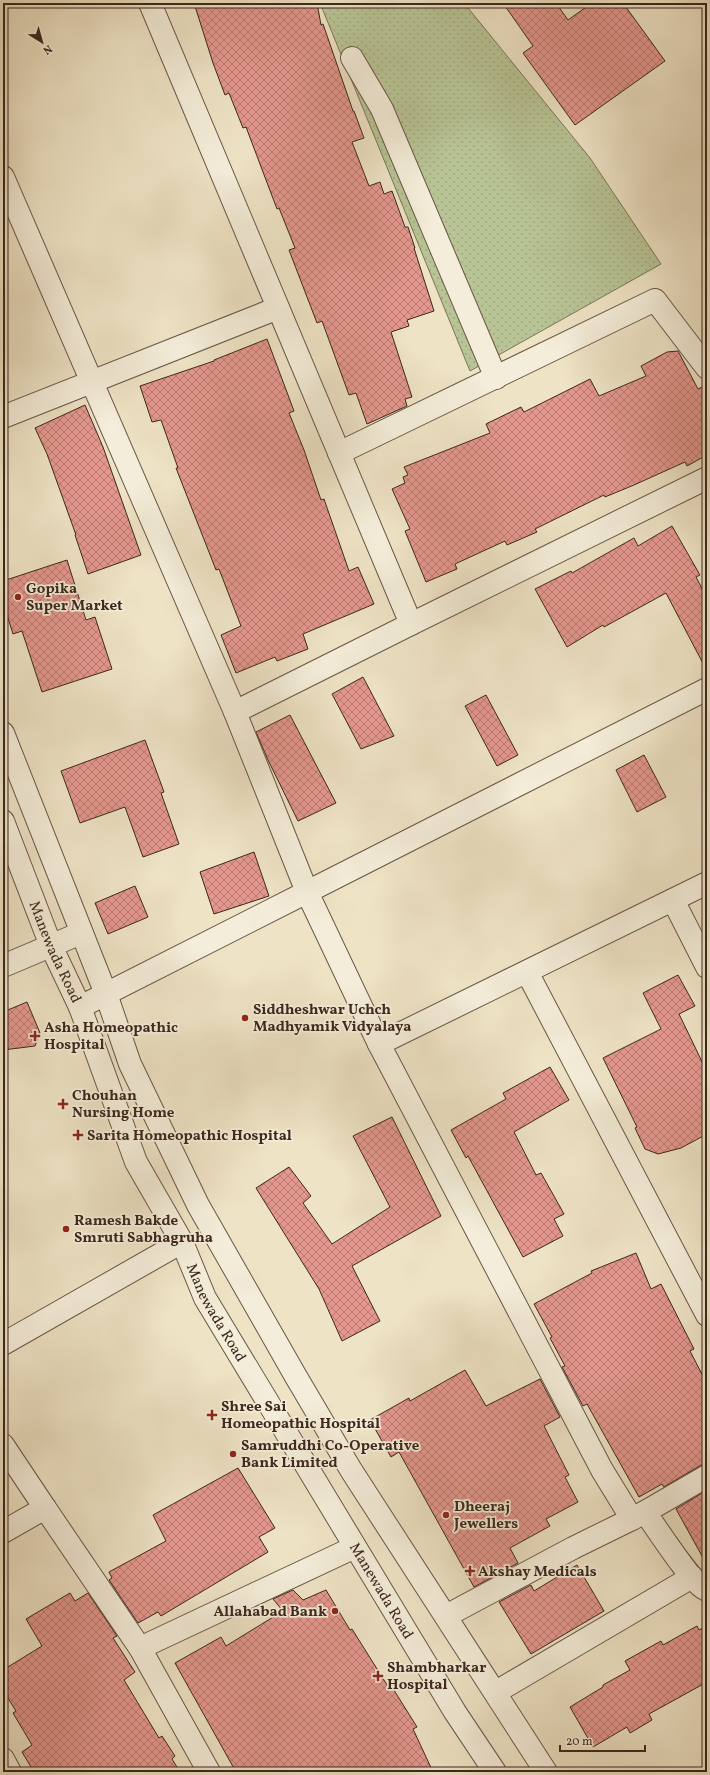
<svg xmlns="http://www.w3.org/2000/svg" width="710" height="1775" font-family="Vollkorn,serif">
	<style>
		.park { fill: url(#park-dots); stroke: #7a7659 }
		.building { fill: url(#building-cross-hatch); stroke: #3c271d }
		.lines { fill: none; stroke-linecap: round; stroke-linejoin: round }
		.minor-casing { stroke: #685647; stroke-width: 24 }
		.tertiary-casing { stroke: #685647; stroke-width: 24 }
		.minor { stroke: #f4edd9; stroke-width: 22 }
		.tertiary { stroke: #f4edd9; stroke-width: 22 }
		.poi-dot { fill: #8f2418; stroke: #f4edd9; stroke-width: 1.5 }
		.labels { text-anchor: middle; stroke-width: 3.5; stroke-linejoin: round; paint-order: stroke }
		.poi-label { font-size: 15px; font-weight: bold; fill: #3c271d; stroke: #f4edd9; text-anchor: start }
		.street-label { font-size: 15px; fill: #3c271d; stroke: #f4edd9 }
	</style>
	<defs>
		<pattern id="park-dots" width="8" height="8" patternUnits="userSpaceOnUse"><rect width="8" height="8" fill="#b8c495"/><path d="M2 2h.1M6 6h.1" fill="none" stroke="#9fa880" stroke-width="1.8" stroke-linecap="round"/></pattern>
		<pattern id="building-cross-hatch" width="8" height="8" patternUnits="userSpaceOnUse"><rect width="8" height="8" fill="#e4978d"/><path d="M0 0l8 8M0 8l8-8" fill="none" stroke="#ba7b73"/></pattern>
	</defs>
	<rect width="100%" height="100%" fill="#eee3c5"/>
	<filter id="stains"><feTurbulence type="fractalNoise" baseFrequency=".005" numOctaves="4"/><feColorMatrix values="0 0 0 0 .2 0 0 0 0 .09 0 0 0 0 .02 0 0 0 .5 -.17"/></filter>
	<radialGradient id="worn" r=".72"><stop offset=".6" stop-color="#630" stop-opacity="0"/><stop offset="1" stop-color="#630" stop-opacity=".3"/></radialGradient>
	<!-- park -->
	<path class="park" d="M 320,3 L 464,3 L 590,158 L 661,264 L 470,371 Z"/>
	<!-- building -->
	<g class="building">
		<path d="M 194,3 L 317,3 L 321,25 L 323,24 L 353,111 L 354,111 L 364,138 L 352,142 L 369,186 L 380,182 L 384,194 L 392,191 L 405,227 L 408,227 L 415,248 L 414,248 L 434,311 L 407,320 L 409,326 L 391,332 L 412,397 L 405,399 L 407,406 L 367,424 L 356,393 L 349,395 L 322,321 L 317,323 L 289,250 L 295,248 L 279,208 L 277,209 L 246,127 L 243,128 L 229,93 L 225,95 L 213,63 Z"/>
		<path d="M 503,3 L 556,3 L 568,20 L 592,3 L 623,3 L 665,61 L 575,125 L 523,53 L 533,46 Z"/>
		<path d="M 267,339 L 294,411 L 289,413 L 304,450 L 321,500 L 324,499 L 349,571 L 358,567 L 374,604 L 303,634 L 308,649 L 277,661 L 275,657 L 236,673 L 221,635 L 241,626 L 219,569 L 216,570 L 176,468 L 178,468 L 161,420 L 152,422 L 140,386 L 214,361 L 214,360 Z"/>
		<path d="M 678,351 L 698,389 L 707,385 L 707,455 L 687,466 L 685,462 L 634,485 L 605,497 L 604,495 L 535,529 L 537,532 L 507,545 L 505,541 L 455,564 L 457,569 L 426,582 L 405,531 L 410,529 L 392,489 L 405,483 L 403,477 L 408,475 L 404,467 L 490,433 L 486,424 L 521,407 L 524,412 L 590,379 L 599,396 L 646,376 L 641,366 L 667,352 Z"/>
		<path d="M 85,405 L 103,447 L 141,555 L 88,574 L 75,535 L 76,535 L 47,454 L 35,428 Z"/>
		<path d="M 672,526 L 700,575 L 696,577 L 707,598 L 707,671 L 666,593 L 604,627 L 603,625 L 567,647 L 535,589 L 571,571 L 572,573 L 634,538 L 638,546 Z"/>
		<path d="M 67,560 L 86,620 L 95,617 L 112,669 L 42,692 L 22,631 L 13,634 L 3,602 L 3,581 Z"/>
		<path d="M 363,677 L 394,736 L 361,749 L 332,694 Z"/>
		<path d="M 486,695 L 518,755 L 497,766 L 465,706 Z"/>
		<path d="M 290,715 L 336,803 L 298,821 L 268,760 L 256,732 Z"/>
		<path d="M 145,740 L 164,792 L 161,793 L 179,844 L 143,857 L 125,807 L 80,823 L 61,771 Z"/>
		<path d="M 644,755 L 666,797 L 637,812 L 616,770 Z"/>
		<path d="M 254,852 L 269,896 L 214,914 L 200,872 Z"/>
		<path d="M 135,886 L 148,917 L 108,934 L 95,903 Z"/>
		<path d="M 678,975 L 695,1006 L 679,1014 L 707,1072 L 707,1134 L 681,1148 L 658,1154 L 645,1149 L 635,1128 L 637,1127 L 603,1058 L 661,1029 L 643,993 Z"/>
		<path d="M 27,1002 L 40,1033 L 35,1046 L 3,1050 L 3,1012 Z"/>
		<path d="M 550,1067 L 569,1100 L 514,1132 L 536,1175 L 541,1173 L 564,1214 L 554,1219 L 563,1236 L 523,1257 L 468,1156 L 466,1158 L 451,1130 L 506,1099 L 503,1093 Z"/>
		<path d="M 392,1117 L 441,1216 L 352,1266 L 380,1321 L 342,1341 L 319,1289 L 256,1188 L 289,1167 L 311,1196 L 303,1203 L 332,1244 L 390,1207 L 353,1136 Z"/>
		<path d="M 636,1253 L 651,1289 L 661,1284 L 694,1349 L 690,1351 L 707,1384 L 707,1464 L 701,1465 L 664,1487 L 662,1484 L 639,1497 L 587,1404 L 583,1406 L 562,1367 L 565,1366 L 550,1338 L 552,1337 L 534,1304 L 592,1273 L 591,1271 Z"/>
		<path d="M 465,1370 L 486,1406 L 540,1379 L 560,1417 L 544,1426 L 569,1475 L 565,1477 L 578,1502 L 546,1519 L 550,1526 L 510,1548 L 518,1563 L 474,1587 L 399,1452 L 391,1457 L 370,1420 L 409,1398 L 410,1401 Z"/>
		<path d="M 238,1468 L 275,1528 L 259,1537 L 268,1552 L 161,1616 L 158,1612 L 138,1623 L 109,1580 L 112,1578 L 109,1572 L 166,1541 L 153,1515 Z"/>
		<path d="M 707,1490 L 707,1565 L 676,1509 Z"/>
		<path d="M 577,1565 L 604,1611 L 531,1654 L 499,1602 L 531,1585 L 534,1591 Z"/>
		<path d="M 293,1590 L 303,1600 L 326,1590 L 350,1630 L 352,1629 L 389,1688 L 392,1687 L 417,1727 L 413,1729 L 433,1772 L 236,1772 L 175,1663 L 221,1637 L 226,1646 L 283,1611 L 273,1599 Z"/>
		<path d="M 70,1593 L 75,1601 L 88,1593 L 117,1636 L 113,1638 L 135,1672 L 124,1680 L 159,1738 L 162,1736 L 175,1756 L 172,1759 L 180,1772 L 34,1772 L 22,1752 L 32,1745 L 13,1713 L 16,1711 L 3,1690 L 3,1670 L 42,1646 L 26,1619 Z"/>
		<path d="M 697,1626 L 699,1630 L 707,1626 L 707,1682 L 649,1714 L 652,1720 L 630,1733 L 627,1727 L 593,1747 L 570,1707 L 603,1687 L 603,1685 L 630,1670 L 625,1661 L 661,1641 L 663,1645 Z"/>
	</g>
	<g class="lines">
		<defs>
			<g id="minor">
				<path d="M 352,58 L 382,109 L 496,378"/>
				<path d="M 3,177 L 235,712 L 411,624 L 150,3"/>
				<path d="M 3,417 L 278,308"/>
				<path d="M 339,453 L 655,300 L 707,368"/>
				<path d="M 411,624 L 707,478"/>
				<path d="M 707,689 L 307,892 L 379,1044 L 707,883"/>
				<path d="M 673,900 L 707,967"/>
				<path d="M 3,966 L 81,933"/>
				<path d="M 527,972 L 707,1315"/>
				<path d="M 80,1007 L 307,892 L 235,712"/>
				<path d="M 379,1044 L 602,1470 L 632,1519 L 645,1512 C 655,1526 695,1588 707,1590"/>
				<path d="M 3,1344 L 182,1242"/>
				<path d="M 3,1445 L 45,1508"/>
				<path d="M 645,1512 L 707,1476"/>
				<path d="M 3,1532 L 45,1508 L 140,1648 L 209,1772"/>
				<path d="M 446,1616 L 573,1548 L 632,1519"/>
				<path d="M 140,1648 L 355,1547"/>
				<path d="M 496,1692 L 692,1577"/>
				<path d="M 3,1759 L 10,1772"/>
			</g>
			<g id="tertiary">
				<path d="M 3,733 L 106,994 L 130,1064 L 198,1205 L 295,1375 L 351,1470 L 546,1772"/>
				<path id="s1" d="M 3,821 L 51,946 L 80,1007 L 136,1162 L 182,1242 L 205,1298 L 455,1712 L 495,1772"/>
			</g>
		</defs>
		<!-- minor casing -->
		<use href="#minor" class="minor-casing"/>
		<!-- tertiary casing -->
		<use href="#tertiary" class="tertiary-casing"/>
		<!-- minor -->
		<use href="#minor" class="minor"/>
		<!-- tertiary -->
		<use href="#tertiary" class="tertiary"/>
	</g>
	<!-- markers -->
	<g class="poi-dot">
		<circle cx="18" cy="597" r="4"/>
		<circle cx="245" cy="1018" r="4"/>
		<path d="M33 1030h4v4h4v4h-4v4h-4v-4h-4v-4h4z"/>
		<path d="M61 1098h4v4h4v4h-4v4h-4v-4h-4v-4h4z"/>
		<path d="M76 1129h4v4h4v4h-4v4h-4v-4h-4v-4h4z"/>
		<circle cx="66" cy="1229" r="4"/>
		<path d="M210 1409h4v4h4v4h-4v4h-4v-4h-4v-4h4z"/>
		<circle cx="233" cy="1454" r="4"/>
		<circle cx="446" cy="1515" r="4"/>
		<path d="M468 1565h4v4h4v4h-4v4h-4v-4h-4v-4h4z"/>
		<circle cx="335" cy="1611" r="4"/>
		<path d="M376 1670h4v4h4v4h-4v4h-4v-4h-4v-4h4z"/>
	</g>
	<g class="labels">
		<!-- poi labels -->
		<g class="poi-label">
			<text x="26" y="593">Gopika<tspan x="26" dy="17">Super Market</tspan></text>
			<text x="253" y="1014">Siddheshwar Uchch<tspan x="253" dy="17">Madhyamik Vidyalaya</tspan></text>
			<text x="44" y="1032">Asha Homeopathic<tspan x="44" dy="17">Hospital</tspan></text>
			<text x="72" y="1100">Chouhan<tspan x="72" dy="17">Nursing Home</tspan></text>
			<text x="87" y="1140">Sarita Homeopathic Hospital</text>
			<text x="74" y="1225">Ramesh Bakde<tspan x="74" dy="17">Smruti Sabhagruha</tspan></text>
			<text x="221" y="1411">Shree Sai<tspan x="221" dy="17">Homeopathic Hospital</tspan></text>
			<text x="241" y="1450">Samruddhi Co-Operative<tspan x="241" dy="17">Bank Limited</tspan></text>
			<text x="454" y="1511">Dheeraj<tspan x="454" dy="17">Jewellers</tspan></text>
			<text x="478" y="1576">Akshay Medicals</text>
			<text x="327" y="1616" text-anchor="end">Allahabad Bank</text>
			<text x="387" y="1672">Shambharkar<tspan x="387" dy="17">Hospital</tspan></text>
		</g>
		<!-- street labels -->
		<g class="street-label">
			<text dy="5" stroke="none"><textPath href="#s1" startOffset="141">Manewada Road</textPath></text>
			<text dy="5" stroke="none"><textPath href="#s1" startOffset="537">Manewada Road</textPath></text>
			<text dy="5" stroke="none"><textPath href="#s1" startOffset="861">Manewada Road</textPath></text>
		</g>
	</g>
	<!-- margin -->
	<rect width="710" height="1775" fill="none" stroke="#eee3c5" stroke-width="16"/>
	<rect x="4" y="4" width="702" height="1767" fill="none" stroke="#3c271d" stroke-width="2"/>
	<rect x="8" y="8" width="694" height="1759" fill="none" stroke="#3c271d"/>
	<!-- north arrow -->
	<g transform="translate(42 42) rotate(143)" stroke="#f4edd9" stroke-width="3" paint-order="stroke">
	<path d="M0-3L7 15L0 10L-7 15Z" fill="#3c271d"/>
	<text y="-6" font-size="11" font-weight="bold" text-anchor="middle" fill="#3c271d">N</text>
	</g>
	<!-- scale -->
	<path d="M560 1745v6h85v-6" fill="none" stroke="#3c271d" stroke-width="2"/>
	<text x="566" y="1745" font-size="12" fill="#3c271d" stroke="#f4edd9" stroke-width="3" paint-order="stroke">20 m</text>
	<rect width="100%" height="100%" filter="url(#stains)"/>
	<rect width="100%" height="100%" fill="url(#worn)"/>
</svg>
